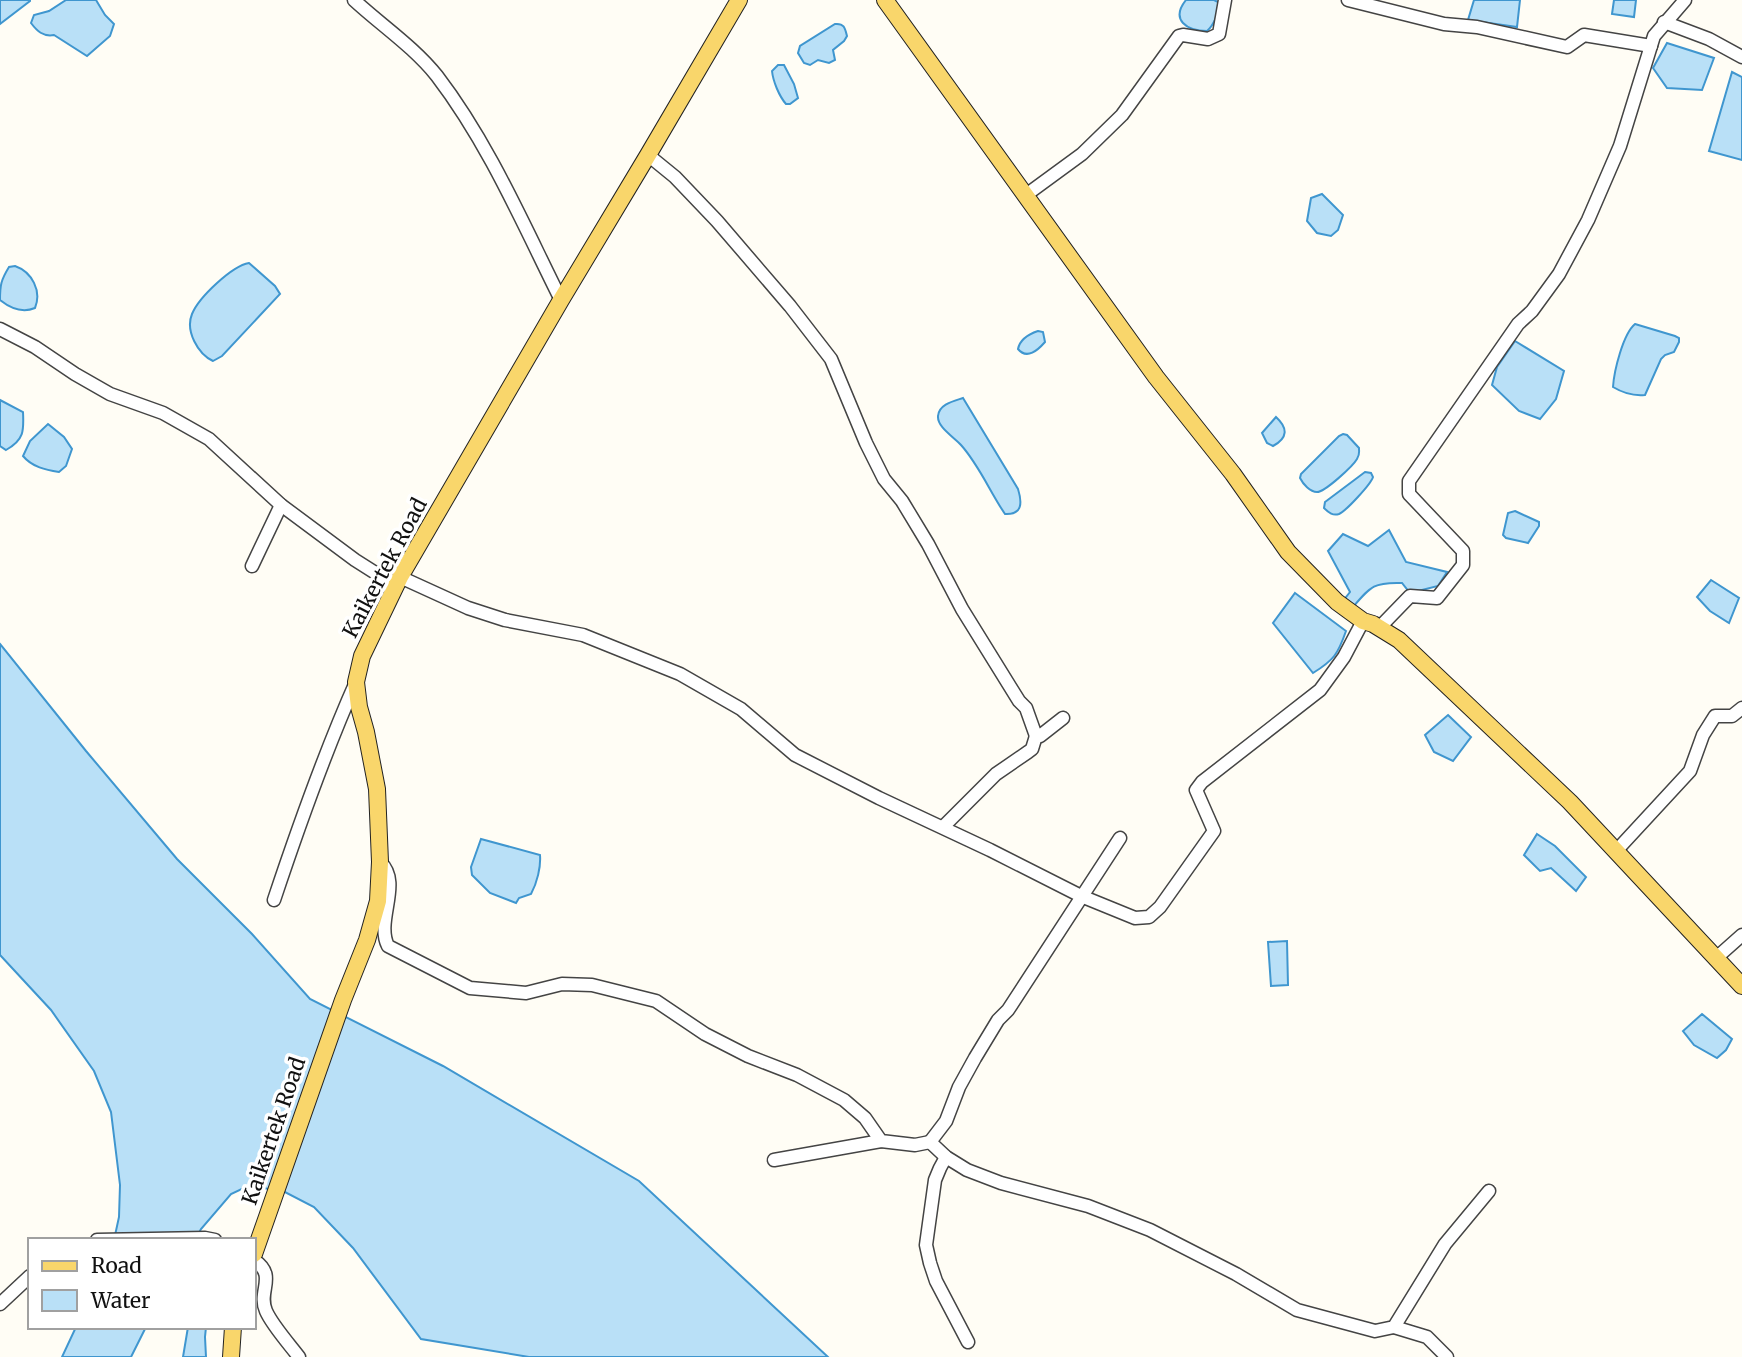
<svg xmlns="http://www.w3.org/2000/svg" width="1742" height="1357" font-family="Merriweather,serif">
	<style>
		.water { fill: #b9e0f7; stroke: #3f96cf; stroke-width: 2 }
		.lines { fill: none; stroke-linecap: round; stroke-linejoin: round }
		.minor-casing { stroke: #444; stroke-width: 15 }
		.major-casing { stroke: #222; stroke-width: 18 }
		.minor { stroke: #fff; stroke-width: 12 }
		.major { stroke: #f9d66b; stroke-width: 16 }
		.labels { text-anchor: middle; stroke-width: 7; stroke-linejoin: round; paint-order: stroke }
		.street-label { font-size: 21px; fill: #111; stroke: #fff }
	</style>
	<rect width="100%" height="100%" fill="#fffdf5"/>
	<!-- water -->
	<g class="water">
		<path d="M 0,0 L 30,0 L 30,1 L 0,24 Z"/>
		<path d="M 66,0 L 96,0 L 105,15 L 114,24 L 110,36 L 87,56 L 54,35 C 43,37 37,31 31,23 L 34,15 L 49,11 Z"/>
		<path d="M 1186,0 L 1214,0 L 1218,2 C 1220,11 1214,25 1207,31 C 1187,31 1170,20 1186,0 Z"/>
		<path d="M 1474,0 L 1520,0 L 1517,27 L 1468,20 Z"/>
		<path d="M 1614,0 L 1636,0 L 1634,17 L 1612,14 Z"/>
		<path d="M 835,24 C 844,23 845,28 847,36 L 844,41 L 833,50 L 835,60 L 829,63 L 818,60 L 810,65 L 804,63 L 798,53 L 800,46 Z"/>
		<path d="M 1667,43 L 1714,58 L 1702,90 L 1667,88 L 1653,68 Z"/>
		<path d="M 778,65 L 784,65 L 794,84 L 798,98 L 790,104 L 786,104 C 779,96 773,81 772,71 Z"/>
		<path d="M 1732,72 L 1742,77 L 1742,160 L 1709,151 Z"/>
		<path d="M 1322,194 L 1343,215 L 1338,230 L 1331,236 L 1317,233 L 1307,221 L 1311,198 Z"/>
		<path d="M 249,263 L 275,286 L 280,294 L 222,356 L 213,361 C 198,354 185,331 192,314 C 199,297 232,266 249,263 Z"/>
		<path d="M 15,266 C 32,272 42,291 35,308 C 23,313 10,308 0,300 C 0,285 1,280 9,267 Z"/>
		<path d="M 1635,324 L 1675,336 L 1679,338 L 1679,342 L 1674,352 L 1665,355 L 1661,359 L 1645,395 C 1635,396 1623,393 1613,387 C 1614,371 1623,334 1635,324 Z"/>
		<path d="M 1038,331 L 1043,332 L 1045,342 C 1038,350 1027,360 1018,349 C 1020,339 1029,334 1038,331 Z"/>
		<path d="M 1515,341 L 1564,371 L 1556,399 L 1540,419 L 1519,411 L 1492,385 L 1497,367 Z"/>
		<path d="M 963,398 L 1018,489 C 1022,502 1023,515 1005,514 C 990,492 979,465 961,445 C 954,437 937,427 938,416 C 939,404 954,401 963,398 Z"/>
		<path d="M 0,400 L 23,412 C 24,431 24,440 6,450 L 0,446 Z"/>
		<path d="M 1276,417 C 1288,428 1288,438 1273,446 L 1267,443 L 1262,433 Z"/>
		<path d="M 48,424 L 64,437 L 72,449 L 66,466 L 59,472 C 46,470 32,467 23,456 L 30,441 Z"/>
		<path d="M 1343,434 L 1347,435 L 1359,448 C 1359,454 1360,454 1357,459 C 1353,466 1325,492 1317,492 C 1310,492 1303,484 1300,478 L 1301,474 L 1339,436 Z"/>
		<path d="M 1365,472 L 1371,473 L 1373,477 C 1371,484 1346,511 1339,514 C 1333,516 1329,513 1324,508 L 1325,502 Z"/>
		<path d="M 1515,511 L 1539,522 L 1539,526 L 1528,543 L 1506,538 L 1503,535 L 1508,513 Z"/>
		<path d="M 1389,530 L 1406,562 L 1447,572 L 1438,586 L 1410,593 L 1402,583 C 1374,582 1371,586 1353,607 L 1343,601 L 1350,592 L 1328,551 L 1343,534 L 1368,546 Z"/>
		<path d="M 1711,580 L 1739,598 L 1729,623 L 1710,611 L 1697,597 Z"/>
		<path d="M 1295,593 L 1346,631 C 1338,654 1334,660 1313,673 L 1273,623 Z"/>
		<path d="M 0,644 L 86,751 L 177,859 L 252,934 L 310,999 L 443,1066 L 639,1181 L 828,1357 L 529,1357 L 421,1339 L 353,1248 L 314,1207 L 283,1191 L 248,1186 L 231,1194 L 201,1229 L 195,1240 L 114,1240 L 119,1217 L 120,1185 L 111,1112 L 94,1071 L 51,1010 L 0,955 Z"/>
		<path d="M 1448,715 L 1471,737 L 1453,761 L 1434,752 L 1425,735 Z"/>
		<path d="M 1537,834 L 1555,846 L 1586,877 L 1576,891 L 1551,868 L 1540,871 L 1524,855 Z"/>
		<path d="M 481,839 L 540,855 C 541,867 537,883 531,894 L 519,898 L 516,903 L 490,893 L 472,875 L 471,867 Z"/>
		<path d="M 1287,941 L 1288,985 L 1271,986 L 1268,942 Z"/>
		<path d="M 1702,1014 L 1732,1039 L 1726,1050 L 1717,1058 L 1694,1045 L 1683,1031 Z"/>
		<path d="M 76,1327 L 146,1327 L 131,1357 L 62,1357 Z"/>
		<path d="M 188,1327 L 206,1327 L 205,1337 L 206,1357 L 183,1357 Z"/>
	</g>
	<g class="lines">
		<defs>
			<g id="minor">
				<path d="M 354,0 C 381,25 414,47 437,76 C 489,144 523,224 561,300"/>
				<path d="M 1348,0 L 1444,24 L 1477,27 L 1567,47 L 1584,35 L 1651,46"/>
				<path d="M 1664,22 L 1709,39 L 1742,57"/>
				<path d="M 648,155 L 675,177 L 717,221 L 790,306 L 831,359 L 866,443 L 884,479 L 902,501 L 928,544 L 962,609 L 1019,701 L 1026,708 L 1036,736 L 1040,736 L 1063,718"/>
				<path d="M 1026,195 L 1082,154 L 1122,115 L 1179,36 L 1183,35 L 1208,39 L 1219,34 L 1225,0"/>
				<path d="M 0,329 L 35,347 L 75,374 L 110,394 L 163,413 L 209,439 L 281,505 L 355,560 L 396,586"/>
				<path d="M 252,566 L 281,505"/>
				<path d="M 400,577 L 468,608 L 505,620 L 583,635 L 680,674 L 741,709 L 795,755 L 879,798 L 990,850 L 1081,896 L 1135,918 L 1149,917 L 1160,907 L 1214,831 L 1196,790 L 1202,782 L 1320,690 L 1344,657 L 1363,621"/>
				<path d="M 1379,628 L 1410,596 L 1437,598 L 1463,565 L 1463,551 L 1409,494 L 1409,481 L 1518,324 L 1532,311 L 1559,274 L 1588,220 L 1620,146 L 1654,36 L 1685,0"/>
				<path d="M 943,827 L 996,774 L 1028,752 L 1032,749 L 1036,736"/>
				<path d="M 1120,838 L 1008,1010 L 998,1020 L 975,1058 L 959,1087 L 946,1121 L 930,1142 L 946,1157 L 967,1170 L 1001,1183 L 1088,1206 L 1150,1230 L 1236,1274 L 1297,1310 L 1375,1331 L 1394,1327 L 1445,1244 L 1489,1191"/>
				<path d="M 1617,850 L 1690,771 L 1703,735 L 1715,716 L 1732,716 L 1742,708"/>
				<path d="M 380,862 C 403,883 375,920 388,946 L 470,988 L 526,993 L 562,984 L 592,985 L 656,1001 L 705,1034 L 748,1056 L 797,1075 L 844,1100 L 865,1118 L 881,1141 L 915,1145 L 930,1142"/>
				<path d="M 274,900 C 299,825 324,754 356,682"/>
				<path d="M 1715,959 L 1742,935"/>
				<path d="M 946,1157 L 940,1168 L 935,1180 L 926,1245 L 930,1263 L 936,1281 L 968,1342"/>
				<path d="M 774,1160 L 881,1141"/>
				<path d="M 97,1240 L 205,1238 L 215,1240"/>
				<path d="M 254,1260 C 278,1276 257,1291 266,1311 C 272,1325 290,1345 299,1357"/>
				<path d="M 0,1304 L 30,1276"/>
				<path d="M 1394,1327 L 1427,1337 L 1447,1357"/>
			</g>
			<g id="major">
				<path d="M 885,0 L 1156,377 L 1233,474 L 1288,552 L 1337,602 L 1363,621 L 1373,624 L 1399,640 L 1570,802 L 1742,986"/>
				<path d="M 254,1254 L 343,1000 L 367,940 L 378,901 L 380,862 L 377,789 L 366,732 L 359,707 L 356,682 L 362,656 L 400,577 L 561,300 L 648,155 L 739,0"/>
				<path d="M 231,1357 L 233,1327"/>
			</g>
		</defs>
		<!-- minor casing -->
		<use href="#minor" class="minor-casing"/>
		<!-- major casing -->
		<use href="#major" class="major-casing"/>
		<!-- minor -->
		<use href="#minor" class="minor"/>
		<!-- major -->
		<use href="#major" class="major"/>
	</g>
	<g class="labels">
		<!-- street labels -->
		<g class="street-label">
			<text transform="translate(385 568) rotate(-62)" y="7">Kaikertek Road</text>
			<text transform="translate(274 1131) rotate(-71)" y="7">Kaikertek Road</text>
		</g>
	</g>
	<!-- legend -->
	<rect x="28" y="1238" width="228" height="91" fill="#ffffff" stroke="#a0a0a0" stroke-width="2"/>
	<rect x="42" y="1261" width="35" height="10" fill="#f9d66b" stroke="#a0a0a0" stroke-width="2"/>
	<text x="91" y="1273" font-size="21" fill="#111111">Road</text>
	<rect x="42" y="1290" width="35" height="21" fill="#b9e0f7" stroke="#a0a0a0" stroke-width="2"/>
	<text x="91" y="1308" font-size="21" fill="#111111">Water</text>
</svg>
